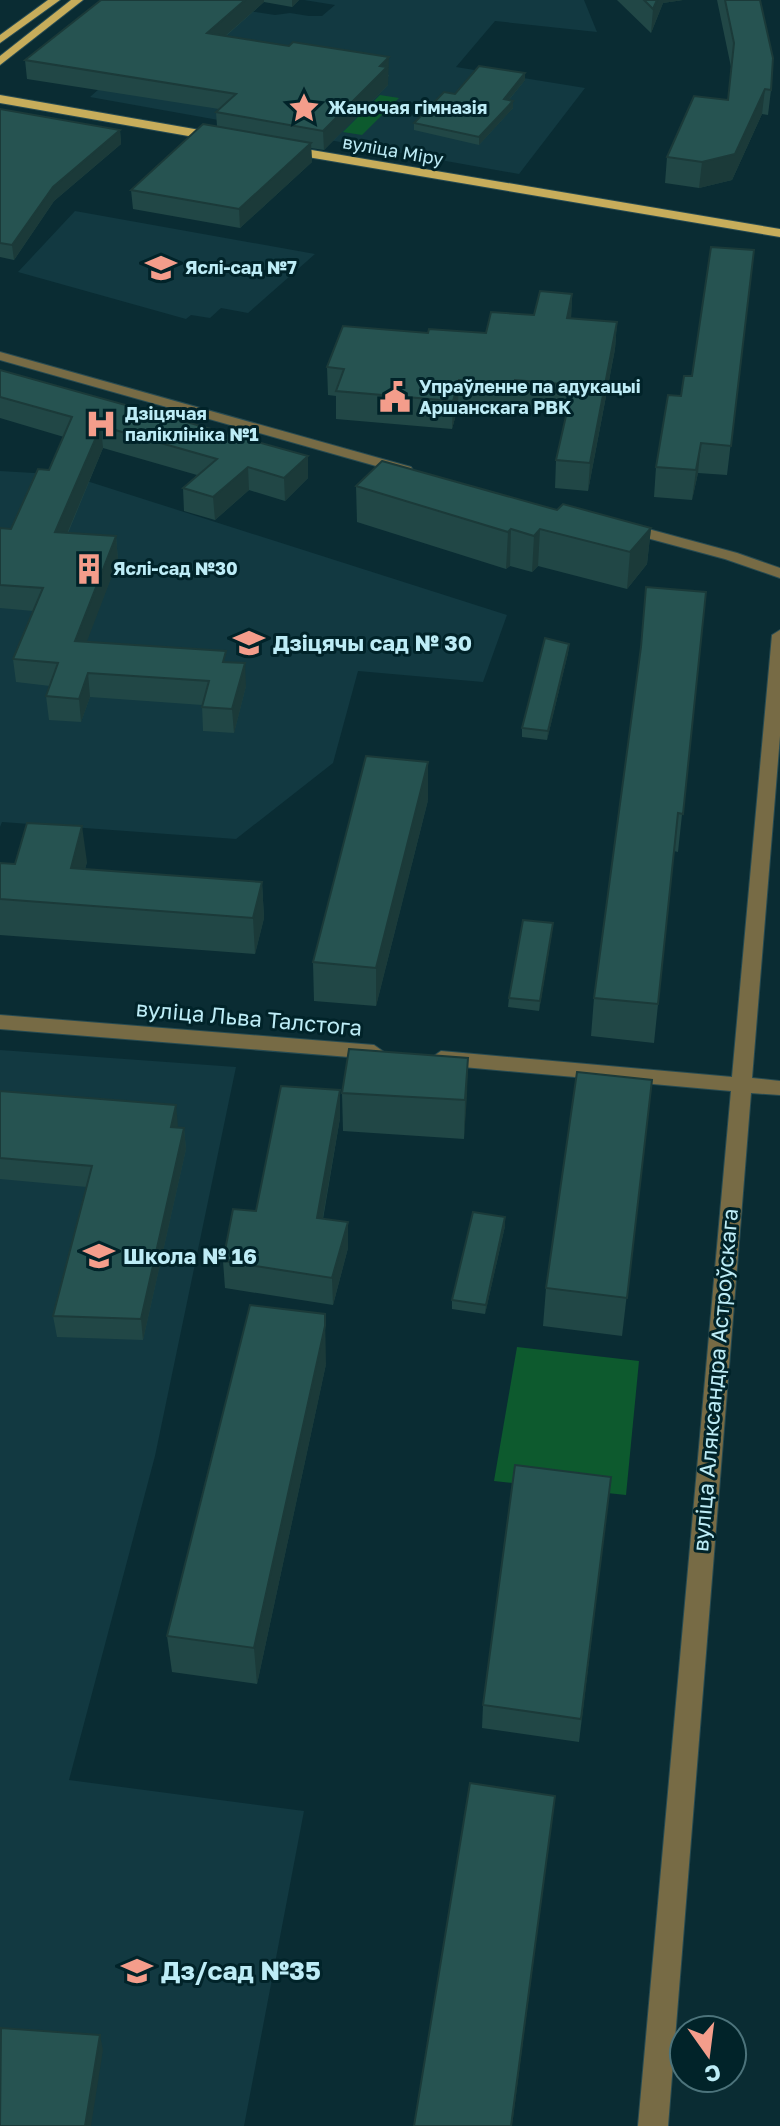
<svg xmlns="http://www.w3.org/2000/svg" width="780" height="2126" font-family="'Golos Text',sans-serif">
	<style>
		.built { fill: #123941 }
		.green { fill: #0d5a2e }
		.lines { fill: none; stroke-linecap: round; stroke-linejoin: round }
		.minor-casing { stroke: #274b52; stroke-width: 2 }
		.major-casing { stroke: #274b52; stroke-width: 2 }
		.minor { fill: #776b45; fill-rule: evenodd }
		.major { fill: #c7ad5b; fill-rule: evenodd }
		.wall { fill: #214746 }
		.shaded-wall { fill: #1b3a39 }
		.building { fill: #265351; stroke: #1b3a39; stroke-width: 2 }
		.labels { text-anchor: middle; stroke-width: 6; stroke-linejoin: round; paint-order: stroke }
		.far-poi-label { font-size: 18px; font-weight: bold; fill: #bdecf6; stroke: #012329; text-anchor: start }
		.far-street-label { font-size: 18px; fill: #bdecf6; stroke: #012329 }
		.poi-label { font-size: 22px; font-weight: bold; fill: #bdecf6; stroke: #012329; text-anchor: start }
		.street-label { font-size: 22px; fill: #bdecf6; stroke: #012329 }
		.near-poi-label { font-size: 26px; font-weight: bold; fill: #bdecf6; stroke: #012329; text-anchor: start }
	</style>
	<rect width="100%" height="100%" fill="#0a2c33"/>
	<!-- built -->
	<g class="built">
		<path d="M 304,0 L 584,0 L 597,32 L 495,21 L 456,67 L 585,88 L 519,174 L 90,97 L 195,3 L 275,15 L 290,13 L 309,16 L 322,16 L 335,5 Z"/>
		<path d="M 75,211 L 315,254 L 248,313 L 221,308 L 210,318 L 191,315 L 186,319 L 18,272 Z"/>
		<path d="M 0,471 L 68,475 L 507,615 L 483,682 L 358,671 L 333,763 L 236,839 L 2,822 L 0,827 Z"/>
		<path d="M 0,1050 L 236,1067 L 155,1456 L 69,1780 L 304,1811 L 244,2126 L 0,2126 Z"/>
	</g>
	<!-- green -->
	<g class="green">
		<path d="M 380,95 L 399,98 L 362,135 L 343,132 Z"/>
		<path d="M 517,1347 L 639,1361 L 626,1495 L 494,1481 Z"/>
	</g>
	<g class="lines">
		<defs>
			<g id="minor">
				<path d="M 0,352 L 411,467 L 413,470 L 406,474 L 401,473 L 0,360 Z"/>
				<path d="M 626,523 L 737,553 L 780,568 L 780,578 L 725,559 L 621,531 L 618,528 Z"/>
				<path d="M 780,630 L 780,736 L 752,1078 L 780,1081 L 780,1095 L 751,1093 L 668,2126 L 638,2126 L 731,1091 L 441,1065 L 431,1058 L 441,1051 L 732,1077 L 772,635 Z"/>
				<path d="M 0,1015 L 374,1045 L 384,1052 L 374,1059 L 0,1029 Z"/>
			</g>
			<g id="major">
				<path d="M 48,0 L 60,0 L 0,43 L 0,35 Z"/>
				<path d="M 71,0 L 83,0 L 0,65 L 0,56 Z"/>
				<path d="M 0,95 L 217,133 L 223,137 L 217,141 L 0,103 Z"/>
				<path d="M 288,146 L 780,229 L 780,237 L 284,153 L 284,147 Z"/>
			</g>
		</defs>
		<!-- minor casing -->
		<use href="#minor" class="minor-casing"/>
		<!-- major casing -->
		<use href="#major" class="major-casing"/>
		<!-- minor -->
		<use href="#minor" class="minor"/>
		<!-- major -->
		<use href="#major" class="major"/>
	</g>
	<!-- wall -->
	<g class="wall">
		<path d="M 101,0 L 299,0 L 292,7 L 264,2 L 226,36 L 389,75 L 388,77 L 388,85 L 324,150 L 311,148 L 312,162 L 240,228 L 133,209 L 131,190 L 217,126 L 216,112 L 219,109 L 27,79 L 25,60 Z"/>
		<path d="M 617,0 L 683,0 L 663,3 L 651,33 Z"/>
		<path d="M 717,0 L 760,0 L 771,90 L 768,115 L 762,114 L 732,180 L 699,188 L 665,183 L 667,157 L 728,100 L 731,67 Z"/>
		<path d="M 525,80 L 509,100 L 513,108 L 479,145 L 414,130 L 414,123 L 455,94 Z"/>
		<path d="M 0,109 L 120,130 L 121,144 L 54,201 L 14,260 L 0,257 Z"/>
		<path d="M 754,250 L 727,475 L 698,473 L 692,500 L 654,497 L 656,467 L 681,396 Z"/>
		<path d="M 572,294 L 571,318 L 617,322 L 615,349 L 588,491 L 555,488 L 556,460 L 567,412 L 514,408 L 513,412 L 458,407 L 452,429 L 336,419 L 336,396 L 328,395 L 327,367 L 428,333 L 486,333 L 534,315 Z"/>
		<path d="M 0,370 L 308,478 L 285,501 L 249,490 L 215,520 L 184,511 L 183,488 L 197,475 L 103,448 L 68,533 L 116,536 L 118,560 L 86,642 L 226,662 L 246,686 L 234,733 L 203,731 L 202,705 L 90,697 L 81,722 L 49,720 L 46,696 L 50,686 L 16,682 L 13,659 L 33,611 L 0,608 L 0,528 L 11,529 L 49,470 L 64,437 L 0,418 Z"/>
		<path d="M 356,486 L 557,510 L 651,528 L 647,564 L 627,589 L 538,566 L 532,572 L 510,566 L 506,569 L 357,522 Z"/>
		<path d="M 706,592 L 678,852 L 674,851 L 654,1043 L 591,1036 L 594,998 Z"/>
		<path d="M 569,644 L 568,653 L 547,740 L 522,737 L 522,728 Z"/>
		<path d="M 428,800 L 376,1006 L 314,1001 L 313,962 Z"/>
		<path d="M 87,862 L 85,869 L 262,882 L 264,918 L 255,954 L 0,935 L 0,863 L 15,864 Z"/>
		<path d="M 552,932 L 539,1011 L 508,1007 L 509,998 Z"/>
		<path d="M 468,1058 L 464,1139 L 343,1131 L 342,1093 Z"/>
		<path d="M 652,1080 L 622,1336 L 543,1326 L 546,1288 Z"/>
		<path d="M 0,1091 L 184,1128 L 186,1149 L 143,1340 L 57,1337 L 53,1316 L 87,1187 L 0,1179 Z"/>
		<path d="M 340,1118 L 323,1219 L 348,1248 L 333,1305 L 225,1288 L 223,1261 L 256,1211 Z"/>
		<path d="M 505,1226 L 485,1314 L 452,1309 L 452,1300 Z"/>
		<path d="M 326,1364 L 257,1684 L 172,1672 L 167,1636 Z"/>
		<path d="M 611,1477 L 579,1742 L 482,1728 L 483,1705 Z"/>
	</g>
	<!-- shaded-wall -->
	<g class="shaded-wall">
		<path d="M 245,0 L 264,0 L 264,2 L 208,51 L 207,33 Z"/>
		<path d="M 292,0 L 299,0 L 292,7 Z"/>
		<path d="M 657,0 L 683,0 L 663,3 L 651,33 L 653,9 Z"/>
		<path d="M 389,57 L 388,85 L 324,150 L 323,131 Z"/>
		<path d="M 525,73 L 525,80 L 503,107 L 504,99 Z"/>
		<path d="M 765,89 L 762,114 L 732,180 L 699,188 L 702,162 Z"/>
		<path d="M 513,101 L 513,108 L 479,145 L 479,137 Z"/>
		<path d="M 120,130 L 121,144 L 54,201 L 14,260 L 12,245 L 53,187 Z"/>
		<path d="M 311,143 L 312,162 L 240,228 L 239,209 Z"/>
		<path d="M 572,294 L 571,321 L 567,318 Z"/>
		<path d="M 617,322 L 615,349 L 588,491 L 590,463 Z"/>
		<path d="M 459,380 L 458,407 L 452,429 L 453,401 Z"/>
		<path d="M 101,426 L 103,448 L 58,555 L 55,532 Z"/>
		<path d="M 701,443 L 698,473 L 692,500 L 696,470 Z"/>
		<path d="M 308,456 L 308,478 L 285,501 L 284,478 Z"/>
		<path d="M 248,467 L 249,490 L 215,520 L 213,497 Z"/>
		<path d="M 651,528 L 647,564 L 627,589 L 630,552 Z"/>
		<path d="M 511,529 L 510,566 L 506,569 L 508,532 Z"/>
		<path d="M 540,529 L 538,566 L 532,572 L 534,536 Z"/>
		<path d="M 116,536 L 118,560 L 78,665 L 75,641 Z"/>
		<path d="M 569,644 L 568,653 L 547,740 L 548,731 Z"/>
		<path d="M 245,663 L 246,686 L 234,733 L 232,709 Z"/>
		<path d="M 88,673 L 90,697 L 81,722 L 79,699 Z"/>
		<path d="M 428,762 L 428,800 L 376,1006 L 376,968 Z"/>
		<path d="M 82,826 L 87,862 L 75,904 L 71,868 Z"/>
		<path d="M 262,882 L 264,918 L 255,954 L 253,918 Z"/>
		<path d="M 553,923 L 552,932 L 539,1011 L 540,1001 Z"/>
		<path d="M 468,1058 L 467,1096 L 464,1139 L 465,1100 Z"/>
		<path d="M 340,1090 L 340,1118 L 318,1245 L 317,1218 Z"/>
		<path d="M 176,1105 L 178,1126 L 173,1148 L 171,1127 Z"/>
		<path d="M 184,1128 L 186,1149 L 143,1340 L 141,1319 Z"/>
		<path d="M 505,1217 L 505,1226 L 485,1314 L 486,1305 Z"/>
		<path d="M 348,1222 L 348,1248 L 333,1305 L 332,1278 Z"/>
		<path d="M 325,1314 L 326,1364 L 257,1684 L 254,1648 Z"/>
		<path d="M 555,1796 L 512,2126 L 511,2126 Z"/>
		<path d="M 100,2035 L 103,2050 L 91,2126 L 85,2126 Z"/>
	</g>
	<!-- building -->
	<g class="building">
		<path d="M 101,0 L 245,0 L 207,33 L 289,46 L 293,42 L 389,57 L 380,66 L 387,67 L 323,131 L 216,112 L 236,94 L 25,60 Z"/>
		<path d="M 644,0 L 657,0 L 653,9 Z"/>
		<path d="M 725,0 L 760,0 L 773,58 L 771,90 L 765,89 L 735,154 L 702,162 L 667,157 L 694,96 L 728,100 L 734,43 Z"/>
		<path d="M 479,66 L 525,73 L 504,99 L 513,101 L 479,137 L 414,123 L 444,92 L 455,94 Z"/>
		<path d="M 0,109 L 120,130 L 53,187 L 12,245 L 0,243 Z"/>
		<path d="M 203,124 L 311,143 L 239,209 L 131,190 Z"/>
		<path d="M 711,247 L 754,250 L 731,446 L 701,443 L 696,470 L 656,467 L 668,395 L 681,396 L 684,376 L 692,376 Z"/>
		<path d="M 540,291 L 572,294 L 567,318 L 617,322 L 590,463 L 556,460 L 573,385 L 515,380 L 515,384 L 459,380 L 453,401 L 336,391 L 344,369 L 327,367 L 343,326 L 428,333 L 429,329 L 486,333 L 491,312 L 534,315 Z"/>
		<path d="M 0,370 L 308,456 L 284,478 L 248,467 L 213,497 L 183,488 L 217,459 L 101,426 L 55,532 L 116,536 L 75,641 L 226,651 L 223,662 L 245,663 L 232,709 L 202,707 L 209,681 L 88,673 L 79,699 L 46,696 L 58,663 L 13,659 L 43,588 L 0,585 L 0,528 L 11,529 L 38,469 L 49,470 L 72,417 L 0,397 Z"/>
		<path d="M 382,461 L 557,510 L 563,504 L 651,528 L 630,552 L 540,529 L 534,536 L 511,529 L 508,532 L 356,486 Z"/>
		<path d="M 646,587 L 706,592 L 683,814 L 678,813 L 658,1004 L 594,998 L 641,647 Z"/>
		<path d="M 545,638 L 569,644 L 548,731 L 522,728 Z"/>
		<path d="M 366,756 L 428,762 L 376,968 L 313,962 Z"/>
		<path d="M 27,823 L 82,826 L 71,868 L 262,882 L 253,918 L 0,899 L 0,863 L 15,864 Z"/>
		<path d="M 523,920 L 553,923 L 540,1001 L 509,998 Z"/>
		<path d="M 349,1049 L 468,1058 L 465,1100 L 342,1093 Z"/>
		<path d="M 577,1072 L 652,1080 L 627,1298 L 546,1288 Z"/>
		<path d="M 281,1086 L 340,1090 L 317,1218 L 348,1222 L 332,1278 L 223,1261 L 233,1209 L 256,1211 Z"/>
		<path d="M 0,1091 L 176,1105 L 171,1127 L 184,1128 L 141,1319 L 53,1316 L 92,1166 L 0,1158 Z"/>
		<path d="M 473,1212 L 505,1217 L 486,1305 L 452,1300 Z"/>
		<path d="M 250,1305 L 325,1314 L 325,1326 L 254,1648 L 167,1636 Z"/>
		<path d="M 515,1465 L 611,1477 L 581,1719 L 483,1705 Z"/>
		<path d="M 470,1783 L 555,1796 L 511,2126 L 414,2126 Z"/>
		<path d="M 1,2028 L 100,2035 L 85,2126 L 0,2126 Z"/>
	</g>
	<!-- icons -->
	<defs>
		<symbol id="sight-bare" viewBox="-9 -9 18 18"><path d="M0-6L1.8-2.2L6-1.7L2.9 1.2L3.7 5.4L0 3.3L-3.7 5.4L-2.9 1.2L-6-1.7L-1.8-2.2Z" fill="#f49d8b" stroke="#012329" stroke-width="2.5" paint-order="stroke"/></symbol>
		<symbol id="school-bare" viewBox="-9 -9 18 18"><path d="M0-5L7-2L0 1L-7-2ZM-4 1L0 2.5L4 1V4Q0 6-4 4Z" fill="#f49d8b" stroke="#012329" stroke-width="2.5" paint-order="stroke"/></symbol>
		<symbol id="civic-bare" viewBox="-9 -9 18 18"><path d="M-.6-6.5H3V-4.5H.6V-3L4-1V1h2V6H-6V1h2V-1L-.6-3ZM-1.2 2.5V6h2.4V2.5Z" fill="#f49d8b" stroke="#012329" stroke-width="2.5" paint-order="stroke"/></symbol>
		<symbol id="hospital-bare" viewBox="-9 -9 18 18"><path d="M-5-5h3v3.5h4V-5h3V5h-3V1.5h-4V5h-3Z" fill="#f49d8b" stroke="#012329" stroke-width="2.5" paint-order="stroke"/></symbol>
		<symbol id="building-bare" viewBox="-9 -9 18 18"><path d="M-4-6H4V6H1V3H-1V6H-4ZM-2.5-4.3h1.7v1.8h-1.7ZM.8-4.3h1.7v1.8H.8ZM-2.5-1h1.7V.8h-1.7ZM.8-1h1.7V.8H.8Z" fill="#f49d8b" stroke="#012329" stroke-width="2.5" paint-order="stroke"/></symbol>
	</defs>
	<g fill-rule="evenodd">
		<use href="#sight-bare" x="282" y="86" width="44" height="44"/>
		<use href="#school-bare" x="139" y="246" width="44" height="44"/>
		<use href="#civic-bare" x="373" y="375" width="44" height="44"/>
		<use href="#hospital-bare" x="79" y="402" width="44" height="44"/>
		<use href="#building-bare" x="67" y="547" width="44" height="44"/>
		<use href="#school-bare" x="227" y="621" width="44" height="44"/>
		<use href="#school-bare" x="77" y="1234" width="44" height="44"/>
		<use href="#school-bare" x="115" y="1949" width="44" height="44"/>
	</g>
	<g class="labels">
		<!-- far-poi labels -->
		<g class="far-poi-label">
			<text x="328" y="114">Жаночая гімназія</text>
			<text x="185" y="274">Яслі-сад №7</text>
			<text x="419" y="393">Упраўленне па адукацыі<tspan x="419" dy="21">Аршанскага РВК</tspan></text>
			<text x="125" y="420">Дзіцячая<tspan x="125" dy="21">паліклініка №1</tspan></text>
			<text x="113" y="575">Яслі-сад №30</text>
		</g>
		<!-- far-street labels -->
		<g class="far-street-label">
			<text transform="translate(393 151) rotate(10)" y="6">вуліца Міру</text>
		</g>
		<!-- poi labels -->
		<g class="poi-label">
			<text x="273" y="651">Дзіцячы сад № 30</text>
			<text x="123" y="1264">Школа № 16</text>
		</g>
		<!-- street labels -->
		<g class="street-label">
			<text transform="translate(249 1018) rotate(5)" y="8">вуліца Льва Талстога</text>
			<text transform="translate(715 1380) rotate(-85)" y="8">вуліца Аляксандра Астроўскага</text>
		</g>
		<!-- near-poi labels -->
		<g class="near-poi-label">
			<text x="161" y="1980">Дз/сад №35</text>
		</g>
	</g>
	<!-- north arrow -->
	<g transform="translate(708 2054) rotate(166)"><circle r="38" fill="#012329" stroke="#4c737b" stroke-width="2"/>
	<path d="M0-6L14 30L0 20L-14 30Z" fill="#f49d8b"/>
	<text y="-12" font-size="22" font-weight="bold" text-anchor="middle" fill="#bdecf6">С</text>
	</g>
</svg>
